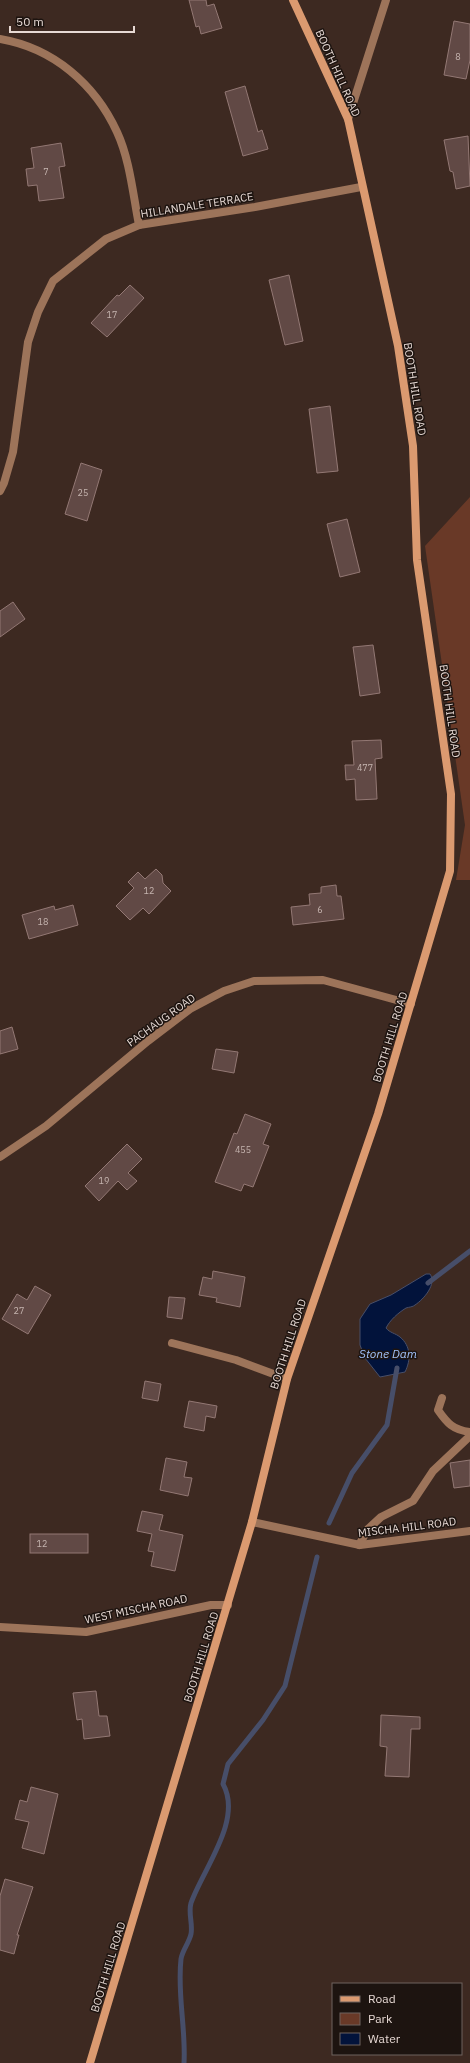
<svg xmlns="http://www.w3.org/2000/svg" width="470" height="2063" font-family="'IBM Plex Sans',sans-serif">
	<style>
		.green { fill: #693927 }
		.water { fill: #02133b; stroke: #474e69 }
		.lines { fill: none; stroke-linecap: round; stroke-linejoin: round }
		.stream { stroke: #474e69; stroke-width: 5 }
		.building { fill: #614945; stroke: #937874 }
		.lane { stroke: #9d745a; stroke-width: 8 }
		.street { stroke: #9d745a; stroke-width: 8 }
		.secondary { stroke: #db9a70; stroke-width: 8 }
		.labels { text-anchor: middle; stroke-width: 3; stroke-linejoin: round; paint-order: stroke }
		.number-label { font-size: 9px; fill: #c6b5b0 }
		.street-label { font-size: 11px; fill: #e7d9d4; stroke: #1d1410 }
		.water-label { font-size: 12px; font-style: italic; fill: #a0c0fa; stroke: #1d1410 }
	</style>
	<rect width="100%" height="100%" fill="#3d2921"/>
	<!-- green -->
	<path class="green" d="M 470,497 L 470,880 L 456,880 L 465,825 L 425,546 Z"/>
	<!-- water -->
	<path class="water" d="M 426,1274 L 430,1274 C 437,1284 424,1299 415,1305 C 413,1307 409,1307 406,1308 C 398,1313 390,1320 386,1328 C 390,1333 395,1333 400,1337 C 411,1346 411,1360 405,1372 L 380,1377 L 365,1358 L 360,1345 L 360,1319 L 370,1304 L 391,1295 Z"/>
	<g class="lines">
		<!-- stream -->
		<g class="stream">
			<path d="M 428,1283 L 470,1251"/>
			<path d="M 329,1523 L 352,1473 L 387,1425 L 397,1368"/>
			<path d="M 184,2063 C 186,2028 177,1994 181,1959 C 182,1951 189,1943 191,1934 C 193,1924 188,1913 191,1903 C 203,1869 243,1820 223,1784 L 228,1764 L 263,1720 L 285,1686 L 317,1557"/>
		</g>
	</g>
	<!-- building -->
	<g class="building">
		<path d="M 189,0 L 206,0 L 207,6 L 214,4 L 222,28 L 201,34 L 199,26 L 196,27 Z"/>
		<path d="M 454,21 L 470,24 L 470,60 L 466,79 L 444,75 Z"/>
		<path d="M 245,86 L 258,132 L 262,130 L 268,149 L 243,156 L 225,92 Z"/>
		<path d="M 468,136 L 470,186 L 456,189 L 453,172 L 450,171 L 444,140 Z"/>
		<path d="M 61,143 L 65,166 L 59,167 L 64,198 L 39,201 L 37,185 L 28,186 L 26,169 L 34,168 L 31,148 Z"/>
		<path d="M 289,275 L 303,341 L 285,345 L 269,280 Z"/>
		<path d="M 130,285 L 144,298 L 107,337 L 91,323 L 117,295 L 119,296 Z"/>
		<path d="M 330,406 L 338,471 L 317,473 L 309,409 Z"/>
		<path d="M 81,463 L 102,470 L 87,521 L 65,514 Z"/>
		<path d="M 347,519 L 360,572 L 340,577 L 327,524 Z"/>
		<path d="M 13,602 L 25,619 L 0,637 L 0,611 Z"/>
		<path d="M 373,645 L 380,693 L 360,696 L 353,647 Z"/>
		<path d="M 381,740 L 382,758 L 375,759 L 377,799 L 356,800 L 355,779 L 346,780 L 345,765 L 354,765 L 352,741 Z"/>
		<path d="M 156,869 L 162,875 L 163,883 L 171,891 L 149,914 L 143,908 L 130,920 L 116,906 L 134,888 L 128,882 L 138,872 L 145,879 Z"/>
		<path d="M 336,885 L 337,896 L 341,896 L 344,919 L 293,925 L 291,907 L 310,905 L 309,894 L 321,893 L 321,887 Z"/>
		<path d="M 73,905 L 78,925 L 29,939 L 22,915 L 54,906 L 55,910 Z"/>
		<path d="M 12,1027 L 18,1049 L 0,1054 L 0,1031 Z"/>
		<path d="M 216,1049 L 238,1052 L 234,1073 L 212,1069 Z"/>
		<path d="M 245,1114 L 271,1124 L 263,1144 L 269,1146 L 253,1187 L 244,1184 L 241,1191 L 215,1182 L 234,1133 L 237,1134 Z"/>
		<path d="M 127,1144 L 142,1159 L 128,1173 L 137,1181 L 127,1190 L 118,1181 L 99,1201 L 85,1186 Z"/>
		<path d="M 213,1271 L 245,1277 L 240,1307 L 216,1302 L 217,1298 L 199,1295 L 203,1277 L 212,1279 Z"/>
		<path d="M 35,1286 L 51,1295 L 28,1334 L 2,1319 L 17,1294 L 27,1300 Z"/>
		<path d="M 169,1297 L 185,1298 L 182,1319 L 167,1317 Z"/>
		<path d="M 145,1381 L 161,1384 L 158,1401 L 142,1398 Z"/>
		<path d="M 189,1401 L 217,1406 L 215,1418 L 206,1416 L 204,1431 L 184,1427 Z"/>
		<path d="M 166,1458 L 187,1462 L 184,1477 L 192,1478 L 188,1496 L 160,1490 Z"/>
		<path d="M 470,1460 L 470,1486 L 454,1488 L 450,1463 Z"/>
		<path d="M 142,1511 L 163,1515 L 159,1530 L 183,1535 L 175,1571 L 151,1566 L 154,1552 L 148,1551 L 152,1534 L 137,1531 Z"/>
		<rect x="30" y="1534" width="58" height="19"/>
		<path d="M 96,1691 L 99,1716 L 107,1716 L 110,1736 L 84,1739 L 82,1719 L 77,1720 L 73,1693 Z"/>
		<path d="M 381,1715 L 420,1717 L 420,1729 L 411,1729 L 409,1777 L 385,1776 L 387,1747 L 380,1746 Z"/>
		<path d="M 31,1787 L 58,1794 L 44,1854 L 22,1848 L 29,1822 L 15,1819 L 20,1800 L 27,1802 Z"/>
		<path d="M 5,1879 L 33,1887 L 17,1935 L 19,1935 L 14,1954 L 0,1950 L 0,1896 Z"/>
	</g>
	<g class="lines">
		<!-- lane -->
		<g class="lane">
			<path d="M 172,1343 L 236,1360 L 287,1379"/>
			<path d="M 442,1398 L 438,1410 C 447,1423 453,1430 470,1432"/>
			<path d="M 359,1545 L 368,1529 L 381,1517 L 413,1501 L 433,1471 L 470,1436"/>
		</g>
		<!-- street -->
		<g class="street">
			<path d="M 0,39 C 53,48 95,84 117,132 C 130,160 133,195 139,225"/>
			<path d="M 348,119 L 386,0"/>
			<path d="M 0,491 L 4,483 L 13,452 L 28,342 L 38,312 L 53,281 L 106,239 L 139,225 L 255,207 L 361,187"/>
			<path d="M 0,1157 L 46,1126 L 148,1041 L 190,1009 L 224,991 L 254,981 L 323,980 L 411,1004"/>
			<path d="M 252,1522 L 360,1545 L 470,1531"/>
			<path d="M 0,1627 L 86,1632 L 211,1605 L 228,1605"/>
		</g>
		<!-- secondary -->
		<path class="secondary" d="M 90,2063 L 252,1522 L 287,1379 L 378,1114 L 450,871 L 451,794 L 417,560 L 413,446 L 398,346 L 348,119 L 293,0"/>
	</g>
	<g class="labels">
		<!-- number labels -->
		<g class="number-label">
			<text x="458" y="60">8</text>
			<text x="46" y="175">7</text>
			<text x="112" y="318">17</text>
			<text x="83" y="496">25</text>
			<text x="365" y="771">477</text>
			<text x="149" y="894">12</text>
			<text x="320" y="913">6</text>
			<text x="43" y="925">18</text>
			<text x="243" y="1153">455</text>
			<text x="104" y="1184">19</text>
			<text x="19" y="1314">27</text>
			<text x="42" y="1547">12</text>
		</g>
		<!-- street labels -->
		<g class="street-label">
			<text transform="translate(338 73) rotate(66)" y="4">BOOTH HILL ROAD</text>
			<text transform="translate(197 205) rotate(-9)" y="4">HILLANDALE TERRACE</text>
			<text transform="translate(415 389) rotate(81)" y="4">BOOTH HILL ROAD</text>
			<text transform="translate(450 711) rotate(82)" y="4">BOOTH HILL ROAD</text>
			<text transform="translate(161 1020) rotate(-36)" y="4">PACHAUG ROAD</text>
			<text transform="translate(390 1037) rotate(-73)" y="4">BOOTH HILL ROAD</text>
			<text transform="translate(288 1344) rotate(-72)" y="4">BOOTH HILL ROAD</text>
			<text transform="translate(407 1527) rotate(-7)" y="4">MISCHA HILL ROAD</text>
			<text transform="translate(136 1609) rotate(-12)" y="4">WEST MISCHA ROAD</text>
			<text transform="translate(201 1657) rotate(-73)" y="4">BOOTH HILL ROAD</text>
			<text transform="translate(108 1967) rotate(-73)" y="4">BOOTH HILL ROAD</text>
		</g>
		<!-- water labels -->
		<g class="water-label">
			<text x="388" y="1358">Stone Dam</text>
		</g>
	</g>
	<!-- legend -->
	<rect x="332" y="1983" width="130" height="72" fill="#1d1410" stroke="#6e635e"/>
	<rect x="340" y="1996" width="20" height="6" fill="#db9a70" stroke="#6e635e"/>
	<text x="368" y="2003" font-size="12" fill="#e7d9d4">Road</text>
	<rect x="340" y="2013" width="20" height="12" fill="#693927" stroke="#6e635e"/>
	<text x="368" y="2023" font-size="12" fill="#e7d9d4">Park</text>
	<rect x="340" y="2033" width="20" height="12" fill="#02133b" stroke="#6e635e"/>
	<text x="368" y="2043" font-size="12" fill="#e7d9d4">Water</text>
	<!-- scale -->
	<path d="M10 26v6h124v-6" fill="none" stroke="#e7d9d4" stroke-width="2"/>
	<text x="16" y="26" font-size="12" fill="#e7d9d4" stroke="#1d1410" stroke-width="3" paint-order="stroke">50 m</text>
</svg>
